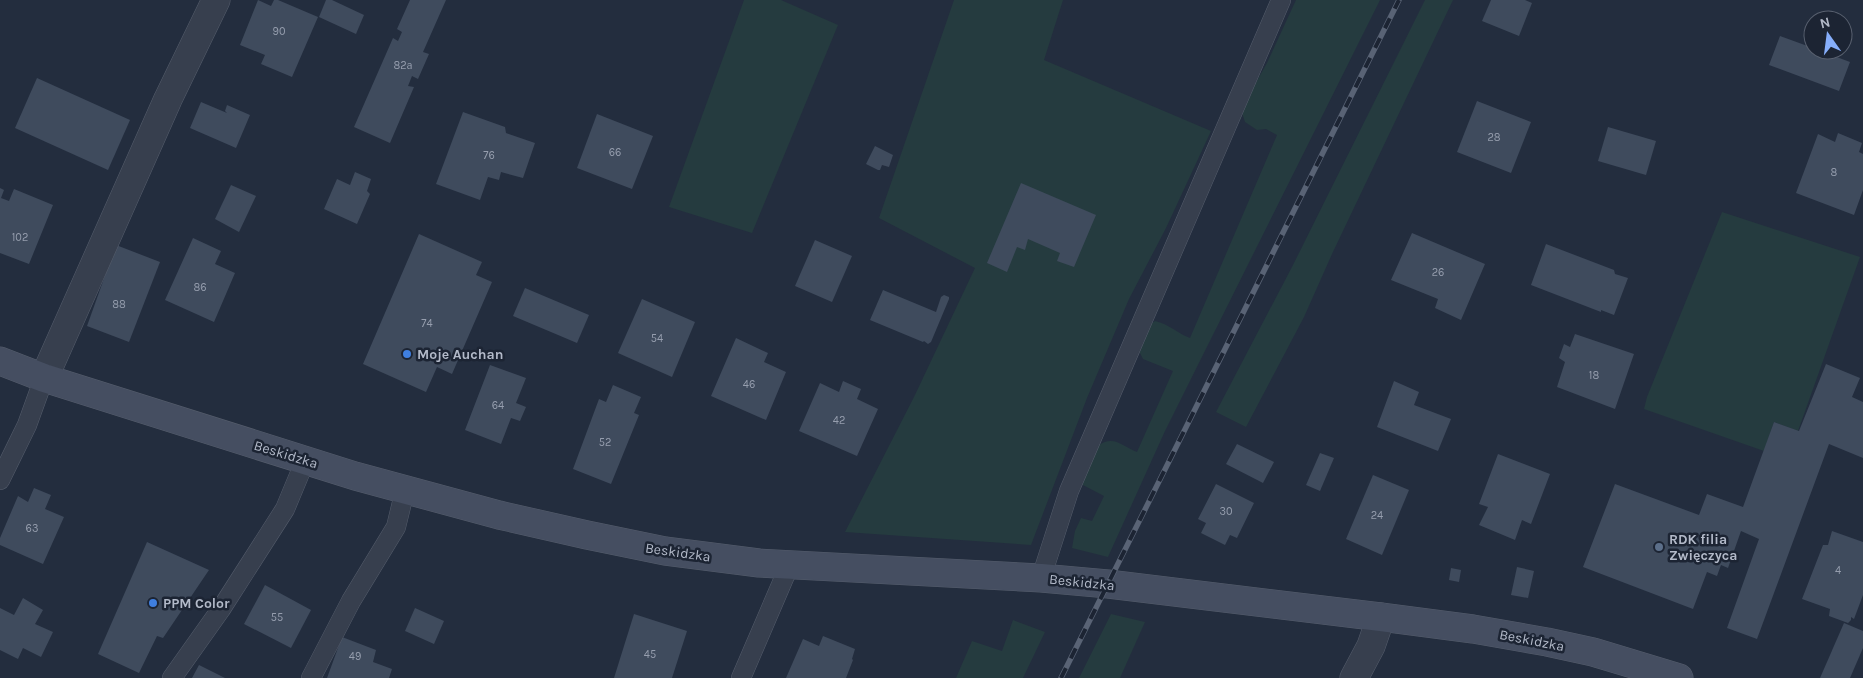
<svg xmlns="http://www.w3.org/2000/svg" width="1863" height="678" font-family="Karla,sans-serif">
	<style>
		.green { fill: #253b3f }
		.building { fill: #3f4b5d }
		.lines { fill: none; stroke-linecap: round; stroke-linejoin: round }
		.lane-casing { stroke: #555d6c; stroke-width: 20 }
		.street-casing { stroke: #555d6c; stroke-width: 29 }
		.secondary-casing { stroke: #555d6c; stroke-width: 29 }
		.lane { stroke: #373f4e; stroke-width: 19 }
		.street { stroke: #373f4e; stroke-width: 28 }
		.secondary { stroke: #454e61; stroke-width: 28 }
		.rail-casing { stroke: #596375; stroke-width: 5.5 }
		.rail { stroke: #1c2433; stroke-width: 4; stroke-dasharray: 11; stroke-linecap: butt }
		.shop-dot { fill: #3f7fe0; stroke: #1c2433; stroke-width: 2 }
		.service-dot { fill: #5c6f8a; stroke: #1c2433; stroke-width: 2 }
		.labels { text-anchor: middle; stroke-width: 5; stroke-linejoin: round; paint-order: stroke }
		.number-label { font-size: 11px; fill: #969eae }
		.poi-label { font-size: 14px; font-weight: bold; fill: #b3bac9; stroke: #1c2433; text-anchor: start }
		.street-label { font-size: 14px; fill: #b3bac9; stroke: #1c2433 }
	</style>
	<rect width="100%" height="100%" fill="#232d3e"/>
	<!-- green -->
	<g class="green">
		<path d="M 744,0 L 781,0 L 838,25 L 752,233 L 669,207 Z"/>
		<path d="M 954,0 L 1063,0 L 1044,60 L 1211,131 L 1166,228 L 1129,299 L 1087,398 L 1031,545 L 845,532 L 914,397 L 975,268 L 879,218 Z"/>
		<path d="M 1296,0 L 1380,0 L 1165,431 L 1108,557 L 1072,548 L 1075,531 L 1081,518 L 1092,521 L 1104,496 L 1081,484 C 1086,469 1091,441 1111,441 C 1119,441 1129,449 1137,452 L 1173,371 L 1143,359 L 1138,349 L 1148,326 L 1155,321 C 1169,324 1177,333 1190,338 L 1277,135 L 1266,129 L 1257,130 L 1245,122 L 1242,113 L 1250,93 L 1267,63 Z"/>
		<path d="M 1425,0 L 1453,0 L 1332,254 L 1304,317 L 1246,427 L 1216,412 L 1293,265 Z"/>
		<path d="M 1722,212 L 1860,257 L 1798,431 L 1774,422 L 1764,451 L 1644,409 L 1647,397 Z"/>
		<path d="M 1111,614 L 1145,622 L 1120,678 L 1079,678 Z"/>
		<path d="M 1013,620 L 1045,632 L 1023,678 L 956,678 L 972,641 L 1002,651 Z"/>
	</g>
	<!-- building -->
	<g class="building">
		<path d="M 258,0 L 271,6 L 274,0 L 278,0 L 318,17 L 292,77 L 261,64 L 265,55 L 240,45 Z"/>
		<path d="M 326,0 L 332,0 L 364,15 L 356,34 L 319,17 Z"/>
		<path d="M 410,0 L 446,0 L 423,52 L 429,54 L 418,79 L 412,76 L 408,86 L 414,87 L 390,143 L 354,127 L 393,38 L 398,41 L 402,32 L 397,29 Z"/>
		<path d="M 1491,0 L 1525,0 L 1532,3 L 1519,36 L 1482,21 Z"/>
		<path d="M 1780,36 L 1813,48 L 1813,50 L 1818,50 L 1850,62 L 1839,91 L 1769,65 Z"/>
		<path d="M 37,78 L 130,120 L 108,170 L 15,128 Z"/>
		<path d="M 1477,101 L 1531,122 L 1511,173 L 1457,152 Z"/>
		<path d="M 201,102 L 227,113 L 225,111 L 227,105 L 250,115 L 236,148 L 190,128 Z"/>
		<path d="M 463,112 L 505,127 L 506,133 L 535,143 L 523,178 L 501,172 L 499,180 L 488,177 L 480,200 L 436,184 Z"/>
		<path d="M 597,114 L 653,136 L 632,189 L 577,168 Z"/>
		<path d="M 1608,127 L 1656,141 L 1646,175 L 1598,161 Z"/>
		<path d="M 1838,133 L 1862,143 L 1859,152 L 1863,154 L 1863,190 L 1854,215 L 1796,193 L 1818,134 L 1835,142 Z"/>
		<path d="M 875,146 L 893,155 L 889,167 L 882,165 L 880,170 L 878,170 L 866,164 Z"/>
		<path d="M 355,172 L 371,179 L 367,191 L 370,194 L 357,224 L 324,209 L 337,179 L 350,185 Z"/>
		<path d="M 1021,183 L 1096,215 L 1074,267 L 1057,261 L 1060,253 L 1028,239 L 1025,250 L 1017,247 L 1007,272 L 987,263 Z"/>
		<path d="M 231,185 L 256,196 L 239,232 L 215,219 Z"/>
		<path d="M 0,188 L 4,190 L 1,198 L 9,201 L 14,189 L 53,205 L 29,264 L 0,253 Z"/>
		<path d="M 1412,233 L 1485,264 L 1461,320 L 1435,308 L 1438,299 L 1391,280 Z"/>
		<path d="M 419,234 L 482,262 L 476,275 L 492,282 L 452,374 L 437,367 L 426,392 L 363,364 Z"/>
		<path d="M 193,238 L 221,251 L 215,264 L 235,273 L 214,322 L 165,300 Z"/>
		<path d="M 815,240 L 852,256 L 832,302 L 795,286 Z"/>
		<path d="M 1546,244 L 1614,270 L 1615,274 L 1628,278 L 1614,315 L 1601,310 L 1601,312 L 1531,285 Z"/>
		<path d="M 116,245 L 160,262 L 129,342 L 87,326 Z"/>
		<path d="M 525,288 L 589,315 L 577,343 L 513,316 Z"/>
		<path d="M 883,290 L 936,312 L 941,297 L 944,295 L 949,297 L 949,299 L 931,342 L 928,344 L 924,341 L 923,342 L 870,320 Z"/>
		<path d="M 642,299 L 695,322 L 672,377 L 618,353 Z"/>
		<path d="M 1575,334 L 1634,354 L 1615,409 L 1557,387 L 1565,362 L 1559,358 L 1564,344 L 1570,347 Z"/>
		<path d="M 736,338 L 768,353 L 764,362 L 786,372 L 766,420 L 711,396 Z"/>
		<path d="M 1826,364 L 1860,378 L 1852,397 L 1863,402 L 1863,458 L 1829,444 L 1757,639 L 1727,628 L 1759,539 L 1741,531 L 1728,568 L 1721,565 L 1717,576 L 1707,572 L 1693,609 L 1583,567 L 1615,484 L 1699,515 L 1707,494 L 1743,507 L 1774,422 L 1799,431 Z"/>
		<path d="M 490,365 L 526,378 L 516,403 L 526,407 L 520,421 L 511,418 L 501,444 L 465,430 Z"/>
		<path d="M 843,381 L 861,389 L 857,399 L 878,409 L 857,456 L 799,431 L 820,383 L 839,392 Z"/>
		<path d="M 1394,381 L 1419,392 L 1414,405 L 1451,419 L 1438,451 L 1377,427 Z"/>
		<path d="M 613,385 L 641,397 L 634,413 L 639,415 L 611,484 L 573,469 L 599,399 L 606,402 Z"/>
		<path d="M 1237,444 L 1274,462 L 1263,483 L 1226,464 Z"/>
		<path d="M 1320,453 L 1334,458 L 1320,491 L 1306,485 Z"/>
		<path d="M 1498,454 L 1550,474 L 1531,524 L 1522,520 L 1515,540 L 1479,525 L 1488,507 L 1479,504 Z"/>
		<path d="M 1373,475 L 1409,490 L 1382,555 L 1346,539 Z"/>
		<path d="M 1216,484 L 1254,503 L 1237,538 L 1230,535 L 1225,545 L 1201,533 L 1206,523 L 1198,519 Z"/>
		<path d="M 34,488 L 51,495 L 45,509 L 64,517 L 43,564 L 0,545 L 0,538 L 18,496 L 28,502 Z"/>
		<path d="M 1832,531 L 1863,542 L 1863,595 L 1854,619 L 1851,617 L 1851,620 L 1848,623 L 1829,616 L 1830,609 L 1802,599 L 1823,545 L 1828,545 Z"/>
		<path d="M 147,542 L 209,570 L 163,638 L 157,636 L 139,673 L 98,654 Z"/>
		<path d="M 1517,567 L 1534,571 L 1528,598 L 1511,595 Z"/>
		<path d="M 1451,568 L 1461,570 L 1459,582 L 1449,580 Z"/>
		<path d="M 265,585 L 311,610 L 291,648 L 244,624 Z"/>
		<path d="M 23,598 L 43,610 L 35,624 L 53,632 L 41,657 L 23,648 L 18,659 L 0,650 L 0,608 L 14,615 Z"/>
		<path d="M 415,608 L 444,621 L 434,644 L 405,631 Z"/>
		<path d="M 634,614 L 687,631 L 672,678 L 614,678 Z"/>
		<path d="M 1844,623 L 1863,631 L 1863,648 L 1850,678 L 1820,678 Z"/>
		<path d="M 823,636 L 855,649 L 852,659 L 853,660 L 846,678 L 786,678 L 803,639 L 819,646 Z"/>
		<path d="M 342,637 L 376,650 L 373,662 L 392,669 L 389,678 L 327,678 Z"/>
		<path d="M 199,665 L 225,678 L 192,678 Z"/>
	</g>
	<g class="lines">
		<defs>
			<g id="lane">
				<path d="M 0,480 L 27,425 L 44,378"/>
				<path d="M 1041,578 L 1069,491 L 1281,0"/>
				<path d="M 172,678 L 221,609 L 285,509 L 305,461"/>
				<path d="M 311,678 L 351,601 L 396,527 L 405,490"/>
				<path d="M 741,678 L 790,564"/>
			</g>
			<g id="street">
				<path d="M 44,378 L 168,99 L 216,0"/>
				<path d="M 1354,678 L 1371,646 L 1381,617"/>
			</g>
			<path id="secondary" d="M 0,361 L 44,378 L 355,476 L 499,515 L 587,535 L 665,551 L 759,563 L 1041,578 L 1108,584 L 1381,617 L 1473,629 L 1547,642 L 1593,652 L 1679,678"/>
		</defs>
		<!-- lane casing -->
		<use href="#lane" class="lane-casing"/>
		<!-- street casing -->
		<use href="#street" class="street-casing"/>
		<!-- secondary casing -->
		<use href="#secondary" class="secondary-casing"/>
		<!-- lane -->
		<use href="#lane" class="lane"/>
		<!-- street -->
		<use href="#street" class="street"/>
		<!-- secondary -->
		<use href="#secondary" class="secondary"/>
		<defs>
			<path id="rail" d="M 1061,678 L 1399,0"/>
		</defs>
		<!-- rail casing -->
		<use href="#rail" class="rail-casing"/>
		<!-- rail -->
		<use href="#rail" class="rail"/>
	</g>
	<!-- markers -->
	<g class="shop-dot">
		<circle cx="407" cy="354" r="5"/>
		<circle cx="153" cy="603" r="5"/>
	</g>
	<circle class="service-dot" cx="1659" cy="547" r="5"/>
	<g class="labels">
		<!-- number labels -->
		<g class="number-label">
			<text x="279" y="35">90</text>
			<text x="403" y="69">82a</text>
			<text x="1494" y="141">28</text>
			<text x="615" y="156">66</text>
			<text x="489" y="159">76</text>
			<text x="1834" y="176">8</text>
			<text x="20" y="241">102</text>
			<text x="1438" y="276">26</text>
			<text x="200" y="291">86</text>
			<text x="119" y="308">88</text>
			<text x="427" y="327">74</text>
			<text x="657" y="342">54</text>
			<text x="1594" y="379">18</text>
			<text x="749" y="388">46</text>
			<text x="498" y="409">64</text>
			<text x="839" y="424">42</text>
			<text x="605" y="446">52</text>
			<text x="1226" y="515">30</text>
			<text x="1377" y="519">24</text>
			<text x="32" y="532">63</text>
			<text x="1838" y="574">4</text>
			<text x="277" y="621">55</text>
			<text x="650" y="658">45</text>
			<text x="355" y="660">49</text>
		</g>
		<!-- poi labels -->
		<g class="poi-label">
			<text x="417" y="359">Moje Auchan</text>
			<text x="1669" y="544">RDK filia<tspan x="1669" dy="16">Zwięczyca</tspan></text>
			<text x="163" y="608">PPM Color</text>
		</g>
		<!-- street labels -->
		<g class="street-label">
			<text transform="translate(286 454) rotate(17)" y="5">Beskidzka</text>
			<text transform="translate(678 552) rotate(8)" y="5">Beskidzka</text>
			<text transform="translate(1082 582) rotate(6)" y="5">Beskidzka</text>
			<text transform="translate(1532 640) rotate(11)" y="5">Beskidzka</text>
		</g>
	</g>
	<!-- north arrow -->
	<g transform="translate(1828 35) rotate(346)"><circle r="24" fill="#1c2433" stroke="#58606f"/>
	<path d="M0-4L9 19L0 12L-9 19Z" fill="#86aefb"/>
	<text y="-8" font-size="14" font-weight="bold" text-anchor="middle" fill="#b3bac9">N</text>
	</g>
</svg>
